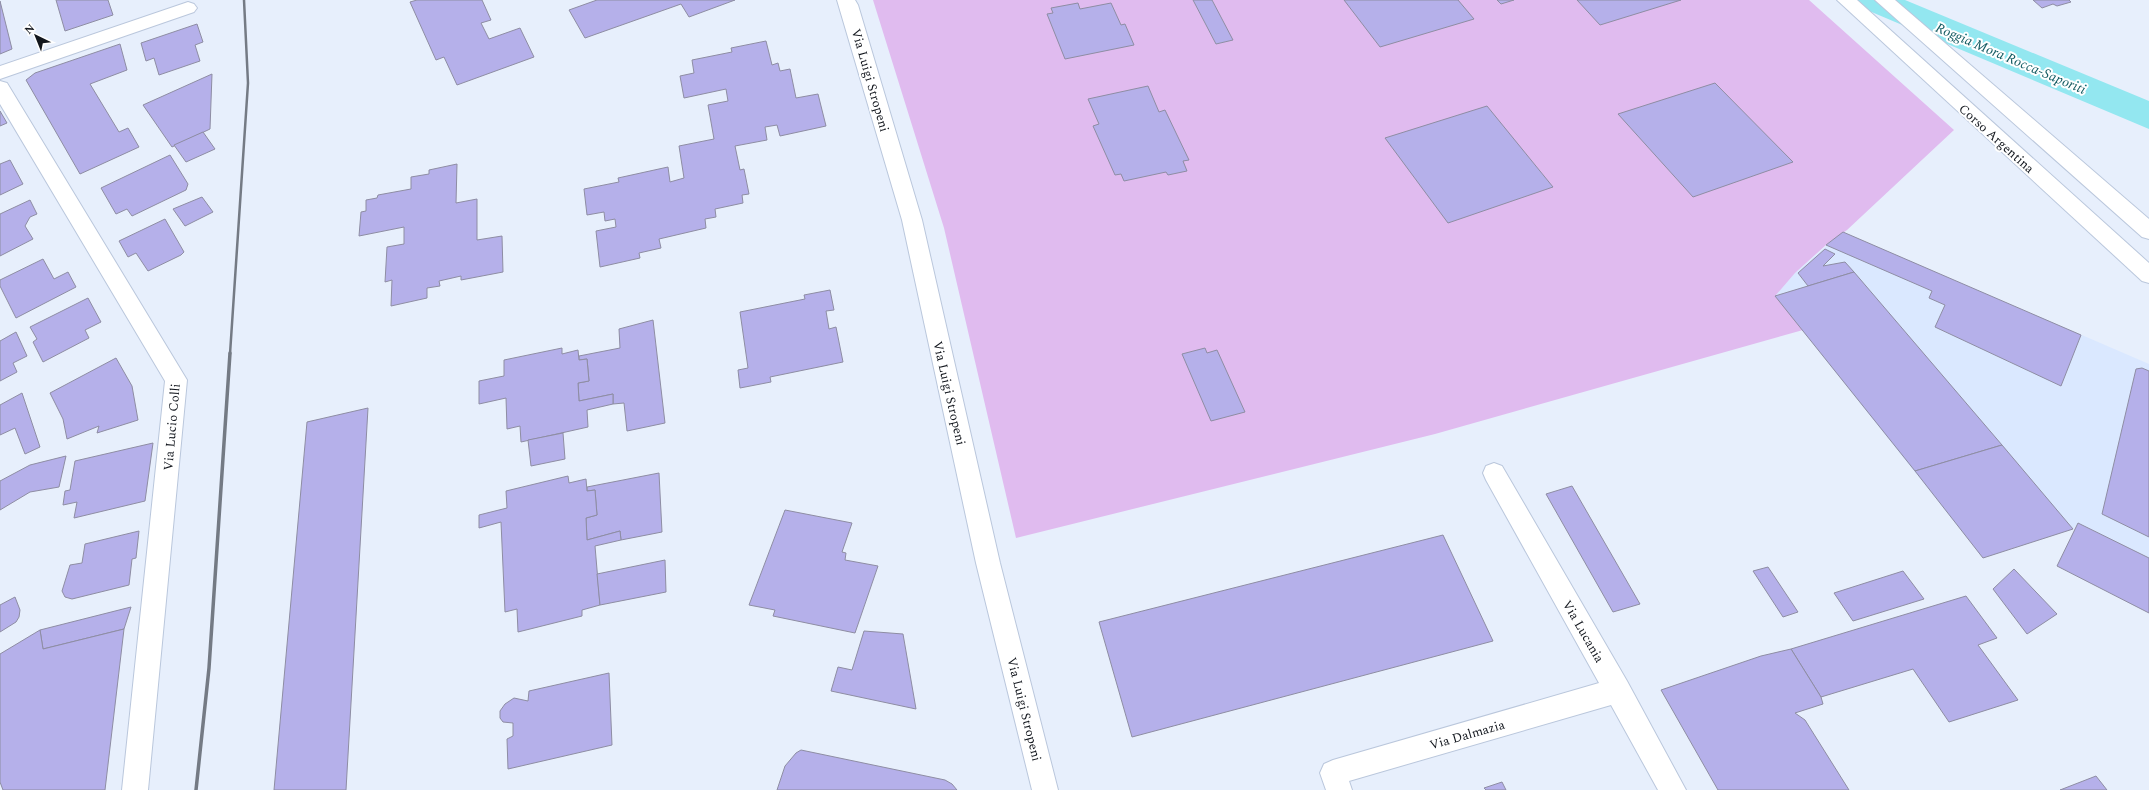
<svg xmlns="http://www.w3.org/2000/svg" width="2149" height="790" font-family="Spectral,serif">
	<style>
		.built { fill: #dae8ff }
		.green { fill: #e0bbef }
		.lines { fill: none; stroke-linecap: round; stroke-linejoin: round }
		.canal { fill: #93e7f0; fill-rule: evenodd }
		.building { fill: #b5b0ea; stroke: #8e8da3 }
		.street-casing { stroke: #bac7dc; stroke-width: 2 }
		.secondary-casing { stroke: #bac7dc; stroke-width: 2 }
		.street { fill: #fff; fill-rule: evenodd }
		.secondary { fill: #fff; fill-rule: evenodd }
		.rail-far1 { stroke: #747a84; stroke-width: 2.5 }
		.rail { stroke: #747a84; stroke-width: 3.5 }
		.labels { text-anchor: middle; stroke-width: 4; stroke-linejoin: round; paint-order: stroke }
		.street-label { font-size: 13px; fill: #12161d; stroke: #fff }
		.water-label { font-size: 14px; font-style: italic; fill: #135b62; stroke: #fff }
	</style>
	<rect width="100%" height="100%" fill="#e7effc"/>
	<!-- built -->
	<path class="built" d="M 1843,232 L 2149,364 L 2149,558 L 2078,523 L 2073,529 L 1983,558 L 1775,296 L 1795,273 Z"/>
	<!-- green -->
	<path class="green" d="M 873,0 L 1193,0 L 1216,44 L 1232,40 L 1212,0 L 1809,0 L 1954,130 L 1847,230 L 1826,245 L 1795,273 L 1776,295 L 1803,330 L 1435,434 L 1016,538 L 944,228 Z"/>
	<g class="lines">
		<!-- canal -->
		<path class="canal" d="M 1857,0 L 1905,0 L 2149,101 L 2149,129 L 1862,8 Z"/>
	</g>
	<!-- building -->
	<g class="building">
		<path d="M 56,0 L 108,0 L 113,15 L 65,31 Z"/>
		<path d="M 417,0 L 482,0 L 491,20 L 481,23 L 489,39 L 520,28 L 534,57 L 457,85 L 444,57 L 436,60 L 410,2 Z"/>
		<path d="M 597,0 L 735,0 L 689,17 L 681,4 L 585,38 L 569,10 Z"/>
		<path d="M 1193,0 L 1212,0 L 1233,40 L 1216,44 Z"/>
		<path d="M 1344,0 L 1458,0 L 1474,19 L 1380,47 Z"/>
		<path d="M 1497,0 L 1514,0 L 1501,4 Z"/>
		<path d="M 1577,0 L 1681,0 L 1600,25 Z"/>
		<path d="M 2033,0 L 2069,0 L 2071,2 L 2057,6 L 2053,4 L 2042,8 Z"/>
		<path d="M 0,1 L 12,49 L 0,54 Z"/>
		<path d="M 1078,3 L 1080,9 L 1111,3 L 1121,25 L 1125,24 L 1134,45 L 1065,59 L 1047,14 L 1053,13 L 1051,8 Z"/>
		<path d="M 197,24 L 203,42 L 195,45 L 200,61 L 159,75 L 154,58 L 146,61 L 141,43 Z"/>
		<path d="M 766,41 L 772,65 L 778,63 L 780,71 L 790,69 L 796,98 L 818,94 L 826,126 L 780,136 L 777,125 L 765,127 L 767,140 L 735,146 L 740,170 L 744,169 L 749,194 L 742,195 L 743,203 L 715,209 L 716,217 L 705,219 L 706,228 L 659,239 L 661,248 L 639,253 L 640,258 L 600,267 L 596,231 L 616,227 L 615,219 L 605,221 L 604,212 L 587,215 L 584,189 L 619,182 L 618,178 L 668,167 L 670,182 L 684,178 L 679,146 L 714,139 L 708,105 L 728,101 L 726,89 L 684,98 L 680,76 L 694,73 L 692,60 L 732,52 L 731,48 Z"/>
		<path d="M 120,44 L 127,70 L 90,84 L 119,132 L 128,128 L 139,147 L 80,174 L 26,80 L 35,73 Z"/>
		<path d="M 212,74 L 210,129 L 172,147 L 143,105 Z"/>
		<path d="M 1715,83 L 1793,162 L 1693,197 L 1618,114 Z"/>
		<path d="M 1148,86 L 1159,112 L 1165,110 L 1189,160 L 1183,161 L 1187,171 L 1168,175 L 1166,172 L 1124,181 L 1121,174 L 1115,175 L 1093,126 L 1099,124 L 1088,99 Z"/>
		<path d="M 1487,106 L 1553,187 L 1448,223 L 1385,138 Z"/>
		<path d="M 0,111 L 7,123 L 0,126 Z"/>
		<path d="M 203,132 L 215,149 L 186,162 L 174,145 Z"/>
		<path d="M 170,155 L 188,184 L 186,190 L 132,216 L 127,209 L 116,214 L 101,188 Z"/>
		<path d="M 10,160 L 23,184 L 0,195 L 0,164 Z"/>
		<path d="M 457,164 L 456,203 L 477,199 L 477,240 L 502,236 L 503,272 L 461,280 L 461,276 L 439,281 L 440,286 L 427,288 L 427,298 L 391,306 L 392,280 L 385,282 L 387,247 L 404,244 L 404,227 L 359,236 L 361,212 L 366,211 L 366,200 L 377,198 L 378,195 L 411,189 L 411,177 L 429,174 L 429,170 Z"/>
		<path d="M 202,197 L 213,212 L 185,226 L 173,209 Z"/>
		<path d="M 30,200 L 37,214 L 30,217 L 25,226 L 33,239 L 0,256 L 0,214 Z"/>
		<path d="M 165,219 L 184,252 L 181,255 L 148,271 L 136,253 L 128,257 L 119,241 Z"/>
		<path d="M 1843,232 L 2081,335 L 2061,386 L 1935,327 L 1945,305 L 1929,298 L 1932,291 L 1826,245 Z"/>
		<path d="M 1825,249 L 1835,254 L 1823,266 L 1845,262 L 1854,272 L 1808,286 L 1798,273 Z"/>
		<path d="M 43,259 L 54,279 L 68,272 L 76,287 L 16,318 L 0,286 L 0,280 Z"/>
		<path d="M 1854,272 L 2002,445 L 1915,471 L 1775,296 Z"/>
		<path d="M 830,290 L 834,310 L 826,311 L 829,329 L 836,327 L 843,362 L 770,377 L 771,382 L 740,388 L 738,370 L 748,368 L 740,312 L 805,299 L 804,295 Z"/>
		<path d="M 88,298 L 101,322 L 85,330 L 89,338 L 43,362 L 33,342 L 37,339 L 30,327 Z"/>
		<path d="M 653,320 L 665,423 L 627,431 L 624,403 L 613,404 L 613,394 L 579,401 L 578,383 L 589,381 L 587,359 L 579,360 L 579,356 L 620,348 L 619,329 Z"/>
		<path d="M 16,332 L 27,356 L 13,363 L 17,372 L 0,381 L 0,341 Z"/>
		<path d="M 562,348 L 562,354 L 578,350 L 579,360 L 587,359 L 589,381 L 578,383 L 579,401 L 613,394 L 613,404 L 587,410 L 588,427 L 521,442 L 520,426 L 507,429 L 506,398 L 479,404 L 479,381 L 504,376 L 504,360 Z"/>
		<path d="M 1205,348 L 1207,353 L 1217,350 L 1245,412 L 1211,421 L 1182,354 Z"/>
		<path d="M 116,358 L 132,386 L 138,420 L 97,433 L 99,426 L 67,439 L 63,419 L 50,393 Z"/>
		<path d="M 2142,368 L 2149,371 L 2149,537 L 2102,514 L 2136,369 Z"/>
		<path d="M 22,393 L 40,447 L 25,454 L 15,428 L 0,435 L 0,405 Z"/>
		<path d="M 368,408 L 346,790 L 274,790 L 307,422 Z"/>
		<path d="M 563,433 L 565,459 L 531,466 L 528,440 Z"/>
		<path d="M 153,443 L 145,501 L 74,518 L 77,502 L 63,505 L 65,491 L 70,490 L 75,461 Z"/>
		<path d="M 2002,445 L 2073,529 L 1983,558 L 1915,471 Z"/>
		<path d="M 66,456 L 59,487 L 30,492 L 0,510 L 0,481 L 30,465 Z"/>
		<path d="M 659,473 L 662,532 L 621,540 L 620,531 L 587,540 L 586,518 L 597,515 L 595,490 L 587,491 L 587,487 Z"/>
		<path d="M 568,476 L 569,483 L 586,479 L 587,491 L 595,490 L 597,515 L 586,518 L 587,540 L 620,531 L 621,540 L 595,546 L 600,605 L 582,610 L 582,616 L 518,632 L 517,609 L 505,612 L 501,522 L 479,528 L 479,515 L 507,508 L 506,491 Z"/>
		<path d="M 1572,486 L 1640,604 L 1613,612 L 1546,494 Z"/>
		<path d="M 785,510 L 852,523 L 842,552 L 846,553 L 845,560 L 878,566 L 855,633 L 773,616 L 775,610 L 749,605 Z"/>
		<path d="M 2078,523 L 2149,558 L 2149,613 L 2057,566 Z"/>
		<path d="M 139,531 L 136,558 L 132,559 L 129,585 L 72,599 L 65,597 L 62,591 L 70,565 L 82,563 L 85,544 Z"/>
		<path d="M 1443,535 L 1493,641 L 1132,737 L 1099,622 Z"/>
		<path d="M 665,560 L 666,592 L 600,605 L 597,574 Z"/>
		<path d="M 1768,567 L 1798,612 L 1783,617 L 1753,571 Z"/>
		<path d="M 2014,569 L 2057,614 L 2027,634 L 1993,589 Z"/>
		<path d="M 1903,571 L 1924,599 L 1853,621 L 1834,593 Z"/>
		<path d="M 1966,596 L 1997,638 L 1978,645 L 2018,700 L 1949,722 L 1913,669 L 1821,697 L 1791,649 Z"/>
		<path d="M 15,597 L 20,610 L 19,617 L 16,622 L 0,632 L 0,605 Z"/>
		<path d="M 131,607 L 124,629 L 43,649 L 40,630 Z"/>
		<path d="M 124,629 L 105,790 L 3,790 L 0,782 L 0,654 L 40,630 L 43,649 Z"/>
		<path d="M 864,631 L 903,634 L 916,709 L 831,691 L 838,667 L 852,670 Z"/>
		<path d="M 1791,649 L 1821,697 L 1823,704 L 1795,713 L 1805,720 L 1849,790 L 1718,790 L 1661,690 L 1761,656 Z"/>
		<path d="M 609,673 L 612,745 L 508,769 L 507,739 L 513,736 L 513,723 L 503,722 L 500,718 L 500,711 L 505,704 L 514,698 L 528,701 L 529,691 Z"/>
		<path d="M 801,750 L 945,780 L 952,784 L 957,790 L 777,790 L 785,766 L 796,753 Z"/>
		<path d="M 2096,776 L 2107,790 L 2060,790 Z"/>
		<path d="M 1502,782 L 1506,790 L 1486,790 L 1484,788 Z"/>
	</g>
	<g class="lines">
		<defs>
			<g id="street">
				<path d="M 837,0 L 855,0 L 858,5 L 922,220 L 1000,563 L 1058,790 L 1032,790 L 976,563 L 902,220 Z"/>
				<path d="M 188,2 L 194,4 L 197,8 L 194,12 L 0,79 L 0,66 Z"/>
				<path d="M 0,81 L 7,83 L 187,380 L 148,790 L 122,790 L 165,381 L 0,104 Z"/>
				<path d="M 1494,463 L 1502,466 L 1627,681 L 1686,790 L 1658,790 L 1611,705 L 1349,781 L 1352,790 L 1326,790 L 1320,773 L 1324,764 L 1333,760 L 1599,683 L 1486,480 L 1483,473 L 1486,466 Z"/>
			</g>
			<g id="secondary">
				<path d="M 1837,0 L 1857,0 L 2149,263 L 2149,283 L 2142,281 Z"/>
				<path d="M 1875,0 L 1895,0 L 2149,219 L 2149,239 L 2142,237 Z"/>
			</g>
		</defs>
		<!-- street casing -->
		<use href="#street" class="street-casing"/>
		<!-- secondary casing -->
		<use href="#secondary" class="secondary-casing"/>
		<!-- street -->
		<use href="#street" class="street"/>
		<!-- secondary -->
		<use href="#secondary" class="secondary"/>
		<!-- rail-far1 -->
		<path class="rail-far1" d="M 230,354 L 248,83 L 244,0"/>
		<!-- rail -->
		<path class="rail" d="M 196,790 L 209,668 L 230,353"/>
	</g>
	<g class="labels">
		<!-- street labels -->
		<g class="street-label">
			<text transform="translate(871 80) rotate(74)" y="5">Via Luigi Stropeni</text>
			<text transform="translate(1997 138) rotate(42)" y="5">Corso Argentina</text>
			<text transform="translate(950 393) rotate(77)" y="5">Via Luigi Stropeni</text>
			<text transform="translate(171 427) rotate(-85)" y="5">Via Lucio Colli</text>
			<text transform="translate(1584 631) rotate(60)" y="5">Via Lucania</text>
			<text transform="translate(1025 709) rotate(76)" y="5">Via Luigi Stropeni</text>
			<text transform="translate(1467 734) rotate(-16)" y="5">Via Dalmazia</text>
		</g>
		<!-- water labels -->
		<g class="water-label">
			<text transform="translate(2011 58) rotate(23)" y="5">Roggia Mora Rocca-Saporiti</text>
		</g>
	</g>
	<!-- north arrow -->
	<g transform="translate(36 36) rotate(317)" stroke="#ffffff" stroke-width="3" paint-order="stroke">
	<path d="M0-3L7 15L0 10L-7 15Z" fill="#12161d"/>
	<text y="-6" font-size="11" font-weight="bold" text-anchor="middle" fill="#12161d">N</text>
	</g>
</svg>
